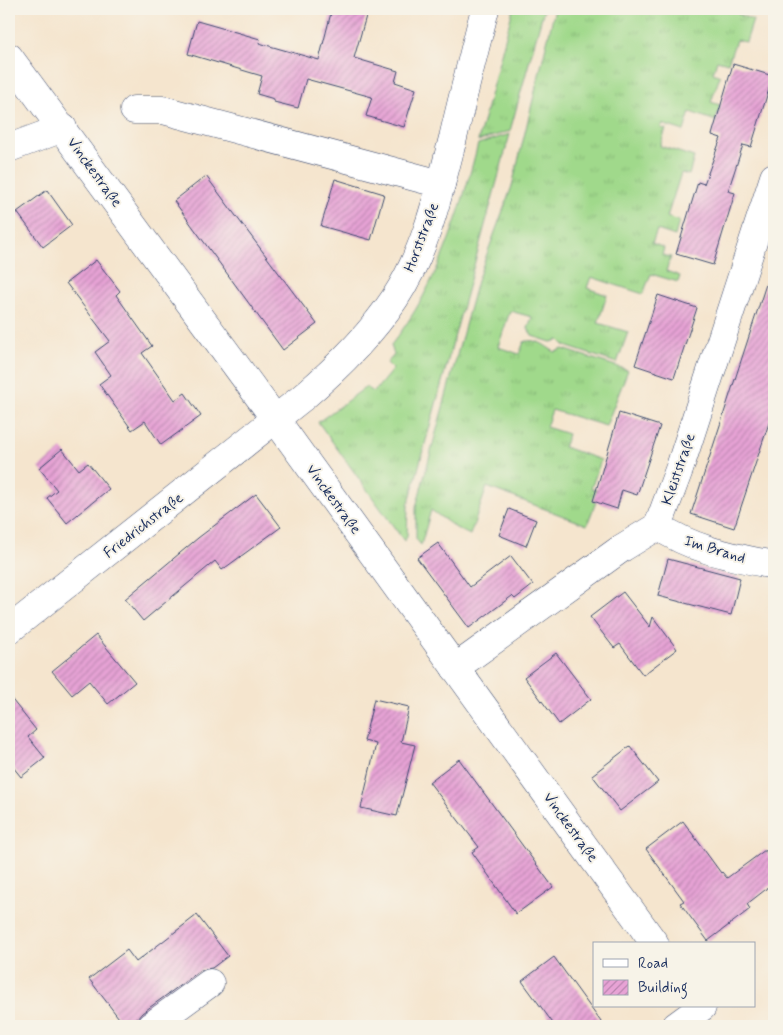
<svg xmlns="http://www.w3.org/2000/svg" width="783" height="1035" font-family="Mynerve,sans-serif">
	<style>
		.grass { fill: url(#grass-tufts); stroke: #5e8474 }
		.building { fill: url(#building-hatch) }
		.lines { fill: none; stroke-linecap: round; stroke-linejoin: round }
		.minor-casing { stroke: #3c4a6f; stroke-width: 29 }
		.minor { stroke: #fff; stroke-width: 28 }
		.labels { text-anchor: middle; stroke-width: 4; stroke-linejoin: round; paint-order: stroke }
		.street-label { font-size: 15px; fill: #1b2f5e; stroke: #f7f3e8 }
	</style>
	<defs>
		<pattern id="grass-tufts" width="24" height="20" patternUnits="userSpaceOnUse" patternTransform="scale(1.25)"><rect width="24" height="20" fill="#a0d98b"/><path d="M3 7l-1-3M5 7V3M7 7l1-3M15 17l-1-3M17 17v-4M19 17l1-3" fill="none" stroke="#89bb7a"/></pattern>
		<pattern id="building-hatch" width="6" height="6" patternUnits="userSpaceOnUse" patternTransform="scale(1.25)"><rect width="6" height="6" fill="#e7a3d5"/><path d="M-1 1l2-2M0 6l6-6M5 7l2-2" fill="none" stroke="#ba85b0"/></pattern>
	</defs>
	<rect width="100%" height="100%" fill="#f7f3e8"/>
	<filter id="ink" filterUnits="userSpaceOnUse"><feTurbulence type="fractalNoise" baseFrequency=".02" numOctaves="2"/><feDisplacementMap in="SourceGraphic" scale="10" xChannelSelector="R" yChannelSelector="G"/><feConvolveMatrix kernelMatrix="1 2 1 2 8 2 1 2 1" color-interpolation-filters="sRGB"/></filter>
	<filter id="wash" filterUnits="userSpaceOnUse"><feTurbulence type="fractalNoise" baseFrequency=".0096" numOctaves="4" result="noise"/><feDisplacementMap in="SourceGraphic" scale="20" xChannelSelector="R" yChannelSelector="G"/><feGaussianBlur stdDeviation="1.12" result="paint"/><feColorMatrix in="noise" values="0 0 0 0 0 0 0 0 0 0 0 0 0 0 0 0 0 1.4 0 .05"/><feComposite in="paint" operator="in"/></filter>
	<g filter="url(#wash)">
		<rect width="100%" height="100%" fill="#f5e5ce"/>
		<!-- grass -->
		<g class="grass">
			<path d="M 513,9 L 544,9 L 510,131 L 478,141 Z"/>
			<path d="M 555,9 L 739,9 L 738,14 L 753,20 L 746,42 L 736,40 L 728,63 L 717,60 L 713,73 L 720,76 L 711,102 L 720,105 L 716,121 L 690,112 L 684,131 L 662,124 L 661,128 L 666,129 L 660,146 L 694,157 L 689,175 L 681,173 L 667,217 L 679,221 L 675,236 L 657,230 L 652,243 L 664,248 L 662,255 L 671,257 L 666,271 L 680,276 L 678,282 L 651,274 L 643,294 L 591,277 L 587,288 L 607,295 L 598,323 L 628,332 L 617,363 L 565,346 L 559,340 L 551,342 L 532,336 L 528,328 L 532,317 L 510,311 L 498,347 L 519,354 L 524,342 C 537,337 546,347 555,352 L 563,349 L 628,370 L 606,426 L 552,410 L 546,427 L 568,434 L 564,447 L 601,460 L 591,489 L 597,490 L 596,502 L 587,525 L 487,487 L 470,535 L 456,528 L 431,510 L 421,545 L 416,539 L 416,507 L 477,281 L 512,186 Z"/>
			<path d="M 510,134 L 408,506 L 407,537 L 404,541 L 318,422 L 366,387 L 374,392 L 393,369 L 387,363 L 394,355 L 391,345 C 438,286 459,216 478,144 Z"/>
		</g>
		<g id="blocks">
			<!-- building -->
			<g class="building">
				<path d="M 332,9 L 368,9 L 354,58 L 398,71 L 395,82 L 416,89 L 404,127 L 366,116 L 372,97 L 306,79 L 298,108 L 274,102 L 274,99 L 257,94 L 262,76 L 188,54 L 197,21 L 260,39 L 259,43 L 319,60 Z"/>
				<path d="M 733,64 L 773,76 L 751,147 L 743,145 L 728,191 L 735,193 L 713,265 L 676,254 L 698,182 L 704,184 L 721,138 L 712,135 Z"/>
				<path d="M 206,176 L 317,324 L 283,350 L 174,201 Z"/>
				<path d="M 335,179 L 384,194 L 371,240 L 321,226 Z"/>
				<path d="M 47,190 L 72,225 L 43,247 L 17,212 Z"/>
				<path d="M 96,260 L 120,291 L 116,295 L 152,346 L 142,353 L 175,400 L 185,393 L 201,416 L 161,445 L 145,421 L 132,430 L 99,384 L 111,375 L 95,352 L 110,341 L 66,283 Z"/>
				<path d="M 770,272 L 774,273 L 774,408 L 734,528 L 691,514 Z"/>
				<path d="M 658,295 L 697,308 L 674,378 L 635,365 Z"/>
				<path d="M 619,413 L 660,426 L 637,495 L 622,490 L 617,509 L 593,501 Z"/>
				<path d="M 62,449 L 79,470 L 88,463 L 109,489 L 67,523 L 47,498 L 57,490 L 39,468 Z"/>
				<path d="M 256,494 L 281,527 L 222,570 L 215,561 L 143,621 L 125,599 L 198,538 Z"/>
				<path d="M 509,509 L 536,520 L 526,546 L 499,535 Z"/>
				<path d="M 438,543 L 470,587 L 511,556 L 533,585 L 515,599 L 512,596 L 469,628 L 417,558 Z"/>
				<path d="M 668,559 L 740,578 L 731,615 L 658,596 Z"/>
				<path d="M 623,592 L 650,627 L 653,617 L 677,649 L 643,675 L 620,644 L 614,648 L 590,617 Z"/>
				<path d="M 96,635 L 135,682 L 108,704 L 89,681 L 72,695 L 52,671 Z"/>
				<path d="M 556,653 L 591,699 L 559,724 L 524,677 Z"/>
				<path d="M 9,696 L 36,730 L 28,737 L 45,758 L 21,777 L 9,762 Z"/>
				<path d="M 374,699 L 409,707 L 401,742 L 415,745 L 397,816 L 361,808 L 376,744 L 364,741 Z"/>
				<path d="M 630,746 L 658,782 L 620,811 L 592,775 Z"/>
				<path d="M 459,759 L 553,887 L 516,914 L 472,852 L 479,847 L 429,782 Z"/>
				<path d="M 683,821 L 721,873 L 722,872 L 727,878 L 765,850 L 774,862 L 774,883 L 747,904 L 750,909 L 708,941 L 680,903 L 684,901 L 646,849 Z"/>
				<path d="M 197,915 L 228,956 L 212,968 L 201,970 L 142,1013 L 137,1019 L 136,1026 L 125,1026 L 89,979 L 127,950 L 136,962 Z"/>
				<path d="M 554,957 L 580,993 L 604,1026 L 555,1026 L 522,981 Z"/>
			</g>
		</g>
	</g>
	<g filter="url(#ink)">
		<use href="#blocks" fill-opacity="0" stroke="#3c4a6f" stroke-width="1"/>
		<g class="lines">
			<defs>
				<g id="minor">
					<path d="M 9,57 L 276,420 L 655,944"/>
					<path d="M 134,110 L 163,110 L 441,184"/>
					<path d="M 9,148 L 63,128"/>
					<path d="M 658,526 C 692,550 734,557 774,565"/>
					<path d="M 9,630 L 302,398 C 336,369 370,336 395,298 C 426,251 439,192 453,138 C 463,95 474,52 485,9"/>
					<path d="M 455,668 L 622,548 L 658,526 L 680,467 L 774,177"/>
					<path d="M 151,1026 L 210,983"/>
					<path d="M 676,1026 L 702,1007"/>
				</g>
			</defs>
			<!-- minor casing -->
			<use href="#minor" class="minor-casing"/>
			<!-- minor -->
			<use href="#minor" class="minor"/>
		</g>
	</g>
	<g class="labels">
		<!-- street labels -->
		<g class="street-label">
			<text transform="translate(95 172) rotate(54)" y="5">Vinckestraße</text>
			<text transform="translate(421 237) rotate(-69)" y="5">Horststraße</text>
			<text transform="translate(678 469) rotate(-71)" y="5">Kleiststraße</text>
			<text transform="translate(334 499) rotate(54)" y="5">Vinckestraße</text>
			<text transform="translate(143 525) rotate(-38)" y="5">Friedrichstraße</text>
			<text transform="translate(715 549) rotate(17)" y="5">Im Brand</text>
			<text transform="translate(571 827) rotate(54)" y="5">Vinckestraße</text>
		</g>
	</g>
	<!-- margin -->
	<rect width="783" height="1035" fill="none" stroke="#f7f3e8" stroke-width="30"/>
	<!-- legend -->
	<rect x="593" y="942" width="162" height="65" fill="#f7f3e8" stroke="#9fa5b1"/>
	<rect x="603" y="959" width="25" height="8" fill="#ffffff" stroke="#9fa5b1"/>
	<text x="638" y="968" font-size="15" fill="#1b2f5e">Road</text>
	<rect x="603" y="980" width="25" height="15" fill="url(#building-hatch)" stroke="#9fa5b1"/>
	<text x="638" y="992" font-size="15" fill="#1b2f5e">Building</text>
</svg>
